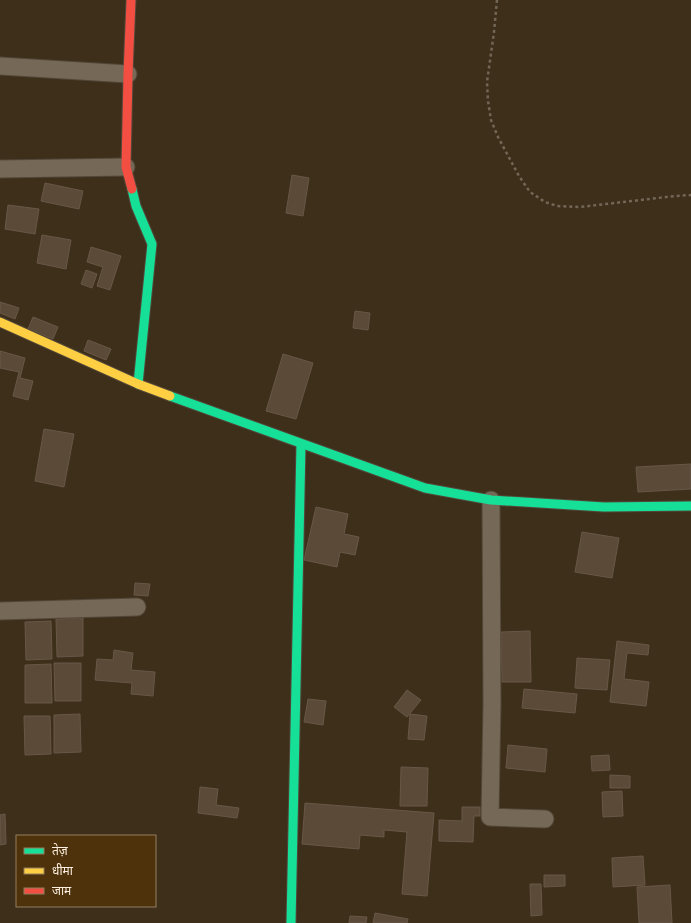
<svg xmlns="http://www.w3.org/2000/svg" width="691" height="923" font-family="Barlow,'Noto Sans Devanagari',sans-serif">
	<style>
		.building { fill: #5c4a38; stroke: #685748 }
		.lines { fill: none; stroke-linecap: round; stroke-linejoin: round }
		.street-casing { stroke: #524839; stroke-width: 19 }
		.fast-casing { stroke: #524839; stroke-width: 11 }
		.slow-casing { stroke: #524839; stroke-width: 11 }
		.jam-casing { stroke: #524839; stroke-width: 11 }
		.path { stroke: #726656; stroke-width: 2.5; stroke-dasharray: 3 3; stroke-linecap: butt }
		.street { stroke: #766856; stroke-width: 17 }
		.fast { stroke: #16e098; stroke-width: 9 }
		.slow { stroke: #ffcf43; stroke-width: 9 }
		.jam { stroke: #f24e42; stroke-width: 9 }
	</style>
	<rect width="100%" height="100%" fill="#3e2f1a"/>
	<!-- building -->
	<g class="building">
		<path d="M 292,175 L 309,178 L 303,216 L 286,213 Z"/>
		<path d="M 45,183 L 83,191 L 79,209 L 41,201 Z"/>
		<path d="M 8,205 L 39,209 L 35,234 L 5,229 Z"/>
		<path d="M 42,235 L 71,240 L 66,269 L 37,263 Z"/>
		<path d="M 91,247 L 121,256 L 110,290 L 97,286 L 103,267 L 87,262 Z"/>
		<path d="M 86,270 L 97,274 L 92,288 L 81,284 Z"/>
		<path d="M 0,302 L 19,308 L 15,319 L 0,313 Z"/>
		<path d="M 355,311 L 370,313 L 368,330 L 353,328 Z"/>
		<path d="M 33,317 L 58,327 L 53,339 L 28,329 Z"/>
		<path d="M 88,340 L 111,349 L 106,360 L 84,351 Z"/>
		<path d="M 0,351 L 25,358 L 20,378 L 33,381 L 28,400 L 13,396 L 19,372 L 0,368 Z"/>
		<path d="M 283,354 L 313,363 L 296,419 L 266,411 Z"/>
		<path d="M 44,429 L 74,434 L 64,487 L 35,481 Z"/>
		<path d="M 691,464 L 691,489 L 638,492 L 636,467 Z"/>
		<path d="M 316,507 L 348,514 L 344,534 L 359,537 L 355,555 L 340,552 L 337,567 L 304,560 Z"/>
		<path d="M 582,532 L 619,538 L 612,578 L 575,572 Z"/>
		<path d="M 135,583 L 150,584 L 148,596 L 134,595 Z"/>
		<path d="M 83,618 L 83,656 L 57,657 L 56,619 Z"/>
		<path d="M 51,621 L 52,659 L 26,660 L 25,622 Z"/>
		<path d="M 530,631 L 531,682 L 502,682 L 501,632 Z"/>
		<path d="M 617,641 L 649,645 L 648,655 L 627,653 L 624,679 L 649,682 L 646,706 L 610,702 Z"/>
		<path d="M 114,650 L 133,653 L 131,670 L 155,672 L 153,696 L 131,694 L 132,683 L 95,680 L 97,659 L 113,660 Z"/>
		<path d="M 577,658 L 610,660 L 607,690 L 575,688 Z"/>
		<path d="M 54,663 L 81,663 L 81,701 L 55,701 Z"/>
		<path d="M 51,664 L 52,703 L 25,703 L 25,665 Z"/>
		<path d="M 524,689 L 577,694 L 575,713 L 522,708 Z"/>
		<path d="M 407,690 L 421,700 L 407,717 L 394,707 Z"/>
		<path d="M 308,699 L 326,701 L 323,725 L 304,722 Z"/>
		<path d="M 80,714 L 81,752 L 54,753 L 54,715 Z"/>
		<path d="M 410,714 L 427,716 L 424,740 L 408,739 Z"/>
		<path d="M 24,716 L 50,716 L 51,754 L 25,755 Z"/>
		<path d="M 508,745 L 547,749 L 545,772 L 506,768 Z"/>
		<path d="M 609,755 L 610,770 L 592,771 L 591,756 Z"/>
		<path d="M 401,767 L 428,768 L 427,806 L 400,806 Z"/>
		<path d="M 610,775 L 630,776 L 630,788 L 610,788 Z"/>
		<path d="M 200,787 L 218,789 L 216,805 L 239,808 L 237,818 L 198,813 Z"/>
		<path d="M 622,791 L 623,816 L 603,817 L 602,792 Z"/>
		<path d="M 305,803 L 434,813 L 427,896 L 402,894 L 407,832 L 384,830 L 384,837 L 360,835 L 359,849 L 302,844 Z"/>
		<path d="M 462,807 L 480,807 L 480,816 L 474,816 L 473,842 L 439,841 L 439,820 L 462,821 Z"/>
		<path d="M 5,814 L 6,844 L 0,845 L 0,815 Z"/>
		<path d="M 643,856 L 645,885 L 613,887 L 612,858 Z"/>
		<path d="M 544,875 L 565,875 L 565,886 L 544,887 Z"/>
		<path d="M 530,884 L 541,884 L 542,915 L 531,916 Z"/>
		<path d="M 670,885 L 672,923 L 639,923 L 637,887 Z"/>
		<path d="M 375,913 L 408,919 L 407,923 L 373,923 Z"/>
		<path d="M 350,916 L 367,917 L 366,923 L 349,923 Z"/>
	</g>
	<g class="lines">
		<defs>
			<g id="street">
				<path d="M 0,66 L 128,74"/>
				<path d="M 0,169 L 126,167"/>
				<path d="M 491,500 L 492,704 L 490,817 L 545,819"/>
				<path d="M 0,611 L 137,607"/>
			</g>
			<g id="fast">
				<path d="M 132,189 L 136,206 L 152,244 L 138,384"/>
				<path d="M 170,396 L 425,488 L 491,500 L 604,507 L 691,506"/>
				<path d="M 291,923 L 301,444"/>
			</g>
			<path id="slow" d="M 0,322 L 138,384 L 170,396"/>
			<path id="jam" d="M 131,0 L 128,74 L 126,167 L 132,189"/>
		</defs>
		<!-- street casing -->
		<use href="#street" class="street-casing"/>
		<!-- fast casing -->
		<use href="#fast" class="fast-casing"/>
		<!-- slow casing -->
		<use href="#slow" class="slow-casing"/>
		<!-- jam casing -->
		<use href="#jam" class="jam-casing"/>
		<!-- path -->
		<path class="path" d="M 497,0 L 494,32 L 487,82 L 488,101 L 491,120 L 498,137 L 519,176 L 530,192 L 545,202 L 557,206 L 580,207 L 675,196 L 691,195"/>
		<!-- street -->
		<use href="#street" class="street"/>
		<!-- fast -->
		<use href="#fast" class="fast"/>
		<!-- slow -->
		<use href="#slow" class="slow"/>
		<!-- jam -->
		<use href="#jam" class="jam"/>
	</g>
	<!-- legend -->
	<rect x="16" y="835" width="140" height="72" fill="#4d320b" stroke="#937e61"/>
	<rect x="24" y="848" width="20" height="6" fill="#16e098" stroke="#937e61"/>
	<text x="52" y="855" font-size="12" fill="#fdf0e1">तेज़</text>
	<rect x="24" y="868" width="20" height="6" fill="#ffcf43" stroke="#937e61"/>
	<text x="52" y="875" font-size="12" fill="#fdf0e1">धीमा</text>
	<rect x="24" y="888" width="20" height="6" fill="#f24e42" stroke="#937e61"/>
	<text x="52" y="895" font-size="12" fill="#fdf0e1">जाम</text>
</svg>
